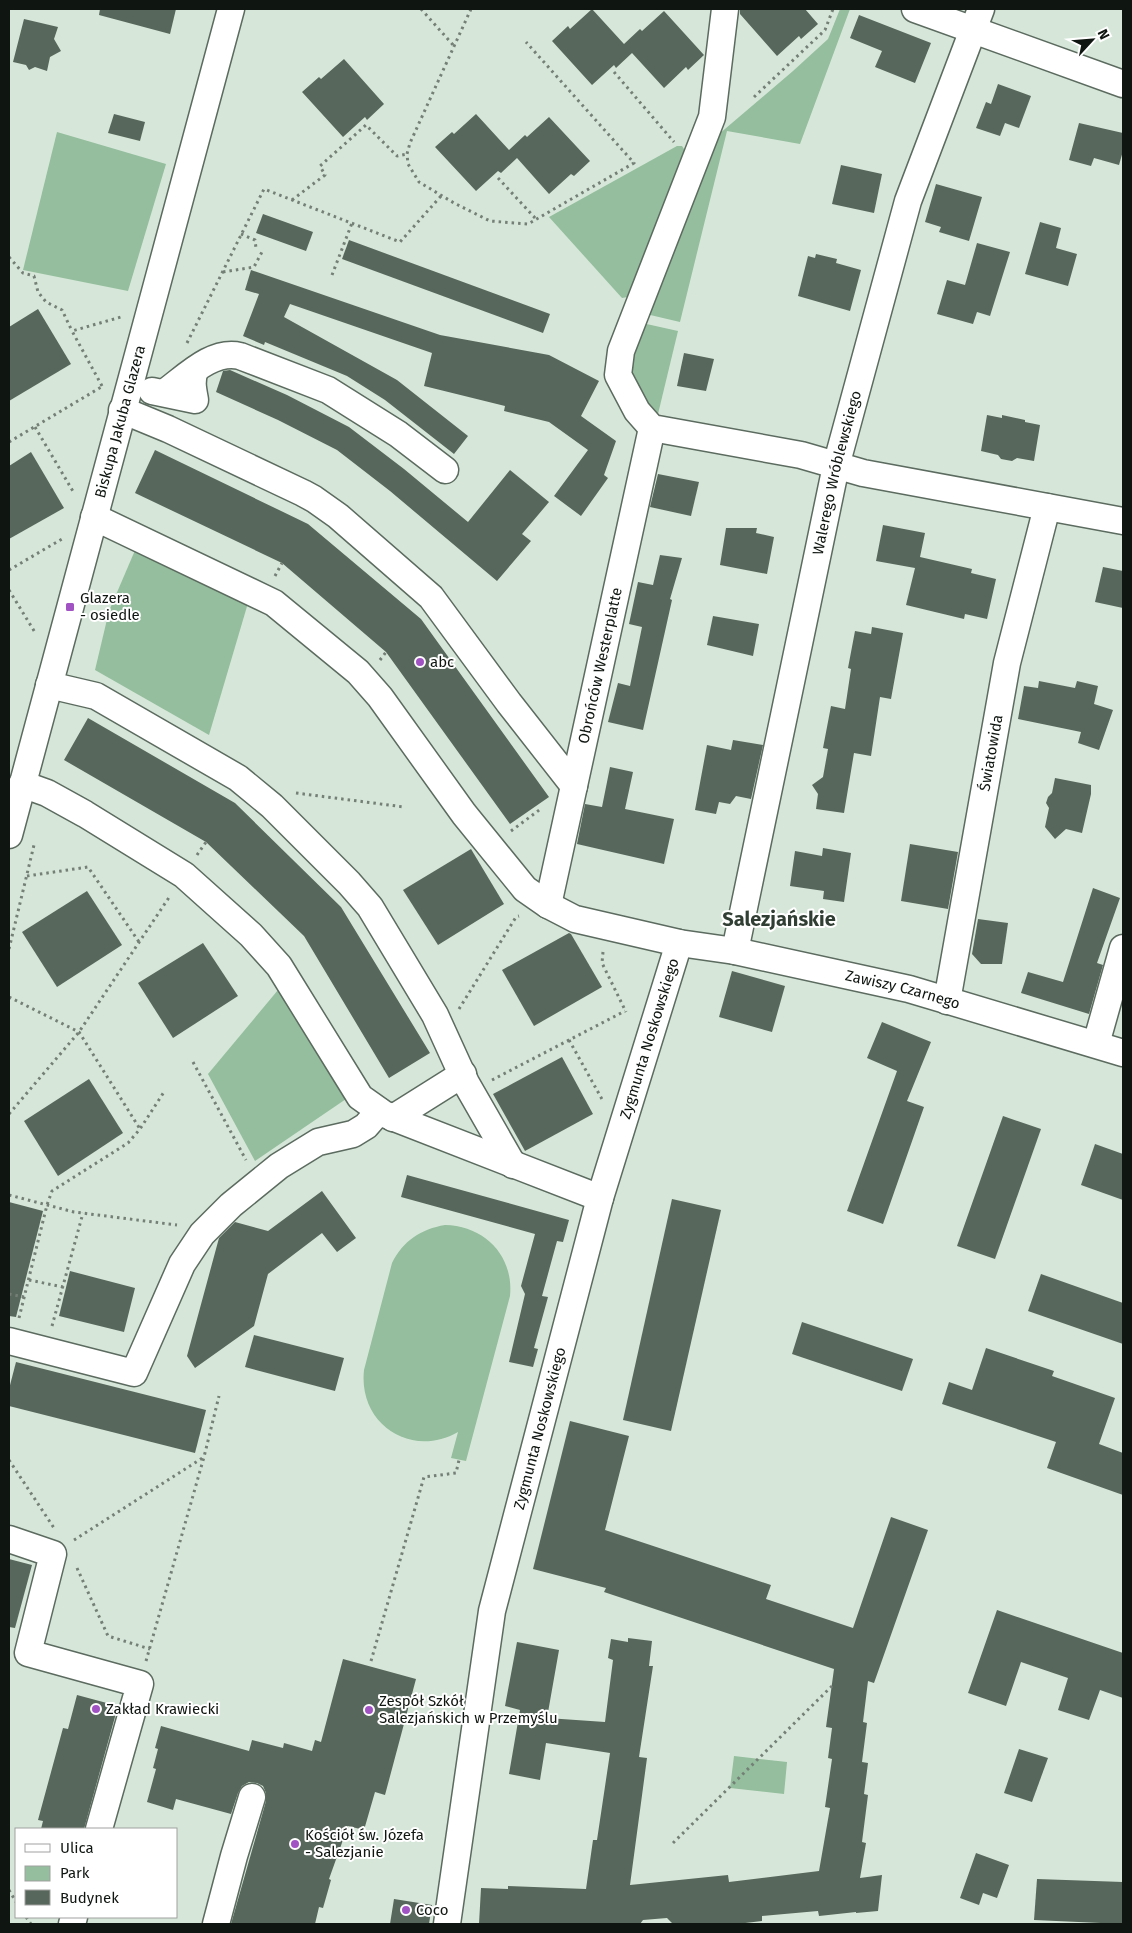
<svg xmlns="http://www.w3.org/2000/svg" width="1132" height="1933" font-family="'Fira Sans',sans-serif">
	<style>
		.green { fill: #94be9d }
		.building { fill: #58675b }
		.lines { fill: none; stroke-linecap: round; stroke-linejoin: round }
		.minor-casing { stroke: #5c6b5f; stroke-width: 29 }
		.path { stroke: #747f76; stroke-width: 3; stroke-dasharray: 2.5 4; stroke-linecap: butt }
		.minor { stroke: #fff; stroke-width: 26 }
		.poi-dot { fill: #a152c3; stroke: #fff; stroke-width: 2 }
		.labels { text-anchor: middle; stroke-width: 4; stroke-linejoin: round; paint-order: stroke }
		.street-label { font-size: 15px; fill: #0f1510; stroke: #fff }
		.poi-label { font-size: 15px; fill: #0f1510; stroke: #fff; text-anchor: start }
		.district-label { font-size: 20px; font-weight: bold; fill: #303e33; stroke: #fff }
	</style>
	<rect width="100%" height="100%" fill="#d6e7d9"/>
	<!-- green -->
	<g class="green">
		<path d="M 840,9 L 850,9 L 800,144 L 727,131 L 680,322 L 646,314 L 712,140 L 793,71 L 828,39 Z"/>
		<path d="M 57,132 L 166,164 L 128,291 L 23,270 Z"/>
		<path d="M 677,146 L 682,146 L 686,152 L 633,296 L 622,298 L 549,217 Z"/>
		<path d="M 642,323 L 678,331 L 658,414 L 650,412 L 629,369 Z"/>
		<path d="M 136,548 L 248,603 L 209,735 L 95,670 L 109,611 Z"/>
		<path d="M 278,990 L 346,1099 L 255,1161 L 208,1074 Z"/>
		<path d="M 445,1225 C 485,1226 514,1256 510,1296 L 466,1461 L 451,1458 L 458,1432 C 411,1459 358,1424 364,1370 L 392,1263 C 403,1241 421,1229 445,1225 Z"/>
		<path d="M 734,1756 L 787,1762 L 784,1794 L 730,1788 Z"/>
	</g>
	<!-- building -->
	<g class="building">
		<path d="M 100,9 L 176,9 L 170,34 L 99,15 Z"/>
		<path d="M 592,9 L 624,44 L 640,29 L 642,31 L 664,11 L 704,55 L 688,70 L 686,67 L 664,88 L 632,53 L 616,68 L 614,65 L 592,85 L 552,41 L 568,26 L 570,29 Z"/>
		<path d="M 740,9 L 805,9 L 818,24 L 801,39 L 799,36 L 777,56 L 740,14 Z"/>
		<path d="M 859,15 L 931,43 L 915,83 L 875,67 L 882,51 L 850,38 Z"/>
		<path d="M 24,19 L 58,27 L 54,39 L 61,51 L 50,57 L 47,71 L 35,67 L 29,70 L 26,65 L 13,62 Z"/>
		<path d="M 344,59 L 384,104 L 367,120 L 365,117 L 343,137 L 302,92 L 319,77 L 321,79 Z"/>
		<path d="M 998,84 L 1031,96 L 1019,128 L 1005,123 L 1000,136 L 976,128 L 986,102 L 991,104 Z"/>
		<path d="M 114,114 L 145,122 L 140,141 L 108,133 Z"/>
		<path d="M 476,114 L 509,150 L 525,135 L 527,137 L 549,117 L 590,161 L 574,176 L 571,174 L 549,194 L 517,158 L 501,173 L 498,171 L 476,191 L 435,147 L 452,132 L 454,134 Z"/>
		<path d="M 1079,123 L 1123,133 L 1123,151 L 1119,165 L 1094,158 L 1091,166 L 1069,160 Z"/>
		<path d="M 841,165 L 882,174 L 874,213 L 832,204 Z"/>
		<path d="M 936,184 L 982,197 L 969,241 L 939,232 L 941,227 L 925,222 Z"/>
		<path d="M 263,214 L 313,232 L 306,251 L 256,233 Z"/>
		<path d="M 1040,222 L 1061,228 L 1056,248 L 1077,254 L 1068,286 L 1025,274 Z"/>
		<path d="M 349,240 L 550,314 L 543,333 L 342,259 Z"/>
		<path d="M 977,243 L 1010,252 L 990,316 L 977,312 L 973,324 L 937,314 L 947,280 L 965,285 Z"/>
		<path d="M 816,254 L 837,259 L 836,263 L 861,270 L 850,311 L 798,296 L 808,256 L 815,258 Z"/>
		<path d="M 251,270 L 440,335 L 549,355 L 599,381 L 581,416 L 616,441 L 604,475 L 608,478 L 581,516 L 554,496 L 588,450 L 549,422 L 504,411 L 505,406 L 424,386 L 432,353 L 290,304 L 284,317 L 397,380 L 468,436 L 454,454 L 385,400 L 347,376 L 265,342 L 264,345 L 243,336 L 259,294 L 245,290 Z"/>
		<path d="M 38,309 L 71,364 L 9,401 L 9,327 Z"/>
		<path d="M 684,353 L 714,359 L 706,391 L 677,386 Z"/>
		<path d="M 230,370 L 287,395 L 349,427 L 404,469 L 468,522 L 510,470 L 549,502 L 522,534 L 531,541 L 497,581 L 390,491 L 337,450 L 278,420 L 216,392 L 223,371 Z"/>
		<path d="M 987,415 L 1002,418 L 1002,415 L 1025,420 L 1025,422 L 1040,425 L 1034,461 L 1017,458 L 1012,461 L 1001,459 L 998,455 L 981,451 Z"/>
		<path d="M 155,450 L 308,524 L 421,619 L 549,797 L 510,824 L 386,652 L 282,563 L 135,493 Z"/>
		<path d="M 31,452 L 64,508 L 9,539 L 9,466 Z"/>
		<path d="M 658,474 L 699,482 L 691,516 L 650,507 Z"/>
		<path d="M 883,525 L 925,533 L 920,557 L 972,569 L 971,573 L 996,579 L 987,619 L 965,614 L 964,619 L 906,605 L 915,568 L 876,561 Z"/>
		<path d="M 726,528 L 757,528 L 756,533 L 774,537 L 767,574 L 720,565 Z"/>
		<path d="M 660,555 L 682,558 L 670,599 L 672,600 L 643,730 L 608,722 L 618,683 L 630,686 L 642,627 L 629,624 L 638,582 L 653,585 Z"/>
		<path d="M 1103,567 L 1123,571 L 1123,608 L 1095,602 Z"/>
		<path d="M 713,616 L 759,624 L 753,656 L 707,645 Z"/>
		<path d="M 872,627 L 903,633 L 891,699 L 880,697 L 871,756 L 854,753 L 844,813 L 816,809 L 818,794 L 812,785 L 823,777 L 828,749 L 823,748 L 831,706 L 845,709 L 851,669 L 848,668 L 855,631 L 871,634 Z"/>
		<path d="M 1039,681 L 1075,688 L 1077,681 L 1098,686 L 1094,704 L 1113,710 L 1099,750 L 1078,743 L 1081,732 L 1018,719 L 1024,686 L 1038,688 Z"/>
		<path d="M 88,718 L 235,803 L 341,907 L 430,1053 L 389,1078 L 304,936 L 206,842 L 64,760 Z"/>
		<path d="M 733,740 L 763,745 L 751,799 L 736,796 L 730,804 L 719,802 L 716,814 L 695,810 L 707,745 L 731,750 Z"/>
		<path d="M 610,767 L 633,772 L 625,809 L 674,819 L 664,864 L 577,844 L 585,804 L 602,807 Z"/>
		<path d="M 1055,778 L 1091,785 L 1091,794 L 1082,833 L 1066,829 L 1055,839 L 1045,827 L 1049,808 L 1046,803 L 1048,797 L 1052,793 Z"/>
		<path d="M 910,844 L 958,852 L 948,909 L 901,901 Z"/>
		<path d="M 823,848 L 851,853 L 844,902 L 823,899 L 824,891 L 790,886 L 795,851 L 822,856 Z"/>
		<path d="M 471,849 L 504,904 L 438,945 L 403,890 Z"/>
		<path d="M 1093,888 L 1120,898 L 1097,963 L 1103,965 L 1089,1014 L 1021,993 L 1028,972 L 1063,982 Z"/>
		<path d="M 87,891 L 122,945 L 57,987 L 22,932 Z"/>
		<path d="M 978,919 L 1008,923 L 1002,964 L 981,964 L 972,954 Z"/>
		<path d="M 569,933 L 571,934 L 602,987 L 534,1026 L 502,970 Z"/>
		<path d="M 203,943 L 238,996 L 173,1038 L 138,983 Z"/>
		<path d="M 732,971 L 785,986 L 772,1032 L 719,1017 Z"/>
		<path d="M 882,1022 L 931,1042 L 907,1101 L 924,1107 L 883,1224 L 847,1211 L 897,1071 L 867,1058 Z"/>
		<path d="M 562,1057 L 593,1114 L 525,1151 L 493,1094 Z"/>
		<path d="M 89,1079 L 123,1133 L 58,1176 L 24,1121 Z"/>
		<path d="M 1003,1116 L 1041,1129 L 995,1259 L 957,1246 Z"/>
		<path d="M 1095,1144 L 1123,1154 L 1123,1200 L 1081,1185 Z"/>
		<path d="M 407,1175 L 569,1220 L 563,1242 L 557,1241 L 542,1296 L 548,1297 L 534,1348 L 538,1349 L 533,1367 L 509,1362 L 525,1294 L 521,1286 L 535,1234 L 401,1197 Z"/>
		<path d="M 322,1191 L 356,1238 L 337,1252 L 322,1233 L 268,1274 L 254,1326 L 195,1368 L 187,1356 L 219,1238 L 235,1222 L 268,1231 Z"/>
		<path d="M 672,1199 L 721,1210 L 671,1431 L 623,1420 Z"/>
		<path d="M 9,1202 L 43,1211 L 16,1317 L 9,1316 Z"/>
		<path d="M 70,1271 L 135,1288 L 124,1332 L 59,1316 Z"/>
		<path d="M 1041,1274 L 1123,1303 L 1123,1344 L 1028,1311 Z"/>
		<path d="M 802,1322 L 913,1359 L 902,1391 L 792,1354 Z"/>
		<path d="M 254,1335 L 344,1358 L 335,1391 L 245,1367 Z"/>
		<path d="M 986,1348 L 1054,1371 L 1052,1376 L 1115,1398 L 1099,1444 L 1123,1453 L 1123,1495 L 1047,1468 L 1056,1442 L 942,1404 L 949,1382 L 972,1390 Z"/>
		<path d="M 16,1362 L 206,1410 L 195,1453 L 9,1406 L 9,1389 Z"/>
		<path d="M 570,1421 L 629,1436 L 605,1530 L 771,1585 L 766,1599 L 853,1628 L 891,1517 L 928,1530 L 874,1683 L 868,1681 L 863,1722 L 867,1723 L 862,1762 L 868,1763 L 864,1794 L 868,1795 L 862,1842 L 866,1843 L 860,1878 L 882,1875 L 878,1911 L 856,1913 L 856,1912 L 819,1916 L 818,1911 L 762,1916 L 762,1921 L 737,1924 L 673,1924 L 667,1918 L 643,1920 L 640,1924 L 479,1924 L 481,1888 L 508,1889 L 508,1886 L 586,1889 L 593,1840 L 597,1840 L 610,1753 L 546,1743 L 540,1780 L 509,1774 L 520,1710 L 505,1706 L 517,1642 L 559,1650 L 547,1718 L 605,1722 L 613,1660 L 608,1658 L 611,1639 L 628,1642 L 628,1638 L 652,1641 L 649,1666 L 653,1666 L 639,1757 L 647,1758 L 630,1885 L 728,1875 L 729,1882 L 819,1871 L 830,1808 L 825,1807 L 832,1759 L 828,1758 L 832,1728 L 826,1727 L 834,1669 L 604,1592 L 606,1588 L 533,1569 Z"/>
		<path d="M 9,1559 L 32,1565 L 15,1628 L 9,1627 Z"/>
		<path d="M 997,1610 L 1123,1653 L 1123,1698 L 1100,1690 L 1089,1720 L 1058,1710 L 1068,1678 L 1021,1662 L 1006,1706 L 968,1693 Z"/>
		<path d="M 343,1659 L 416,1679 L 385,1795 L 375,1792 L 364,1830 L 348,1826 L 329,1879 L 331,1880 L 323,1908 L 319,1907 L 315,1924 L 231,1924 L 266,1801 L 266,1793 L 263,1786 L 257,1783 L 249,1782 L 242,1786 L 238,1793 L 231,1814 L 176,1799 L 173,1810 L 147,1802 L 156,1769 L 153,1768 L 158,1749 L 155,1748 L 161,1726 L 249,1751 L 252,1740 L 283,1748 L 284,1743 L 312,1751 L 315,1740 L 321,1742 Z"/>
		<path d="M 77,1695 L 118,1706 L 84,1829 L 41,1829 L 43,1821 L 38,1820 L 63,1728 L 68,1729 Z"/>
		<path d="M 1019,1749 L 1048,1758 L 1032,1802 L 1004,1793 Z"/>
		<path d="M 976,1853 L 1009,1865 L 997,1898 L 983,1893 L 979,1905 L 960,1898 Z"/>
		<path d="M 1037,1879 L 1123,1882 L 1123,1924 L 1034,1920 Z"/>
		<path d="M 394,1899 L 432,1905 L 429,1924 L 390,1924 Z"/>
	</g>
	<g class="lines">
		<defs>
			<g id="minor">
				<path d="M 725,9 L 712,117 L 621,351 L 618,375 L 637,411 L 652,428 L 801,455 L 863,473 L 1123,521"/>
				<path d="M 915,9 L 1123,84"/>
				<path d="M 152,391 L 195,400 C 193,389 191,381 195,370"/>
				<path d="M 164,393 C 185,378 212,349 240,356 L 328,390 L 398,434 L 445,470"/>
				<path d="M 122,410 L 168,429 L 303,493 L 314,499 L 338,516 L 431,597 L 509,703 L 574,786"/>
				<path id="s1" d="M 94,517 L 274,603 L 358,672 L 380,697 L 464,814 L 525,889 L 548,905 L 575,919 L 679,943 L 735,951 L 909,989 L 1123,1053"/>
				<path d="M 49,685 L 96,696 L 238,778 L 272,806 L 349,883 L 370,907 L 435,1015 L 466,1083 L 513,1165"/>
				<path d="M 22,784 L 47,793 L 85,814 L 184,875 L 251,935 L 279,966 L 360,1097 L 384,1114 L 600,1198"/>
				<path id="s2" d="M 9,835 L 231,9"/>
				<path id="s3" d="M 548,905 L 652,428"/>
				<path id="s4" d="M 735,951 L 836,466 L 908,201 L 981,9"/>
				<path id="s5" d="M 947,1001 L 1007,663 L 1047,507"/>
				<path d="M 1096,1044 L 1123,948"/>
				<path d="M 393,1118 L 463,1074"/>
				<path d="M 9,1341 L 134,1373 L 182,1264 L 202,1234 L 231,1205 L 279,1166 L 318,1142 L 353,1134 L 366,1126 L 379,1111"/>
				<path d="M 9,1539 L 53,1554 L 28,1653 L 140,1684 L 99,1829"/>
				<path d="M 72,1924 L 74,1917"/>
				<path d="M 216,1924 L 234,1856 L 252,1797"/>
				<path id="s6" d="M 447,1924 L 492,1611 L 600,1198 L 679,943"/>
			</g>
		</defs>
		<!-- minor casing -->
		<use href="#minor" class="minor-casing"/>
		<!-- path -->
		<g class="path">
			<path d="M 421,9 L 454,46"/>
			<path d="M 471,9 L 410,143 L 407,154 L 408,164 L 419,182 L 454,203 L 490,221 L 528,224 L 634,163 L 526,42"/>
			<path d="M 614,72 L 674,142"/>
			<path d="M 754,97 L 825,30 L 833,9"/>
			<path d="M 498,178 L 536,219"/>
			<path d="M 292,200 L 325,175 L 320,166 L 366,125 L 397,156 L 407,154"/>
			<path d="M 241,234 L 255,240 L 256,248"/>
			<path d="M 9,257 L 23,273 L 34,276 L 38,292 L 46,302 L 62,310 L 72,331"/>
			<path d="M 223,272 L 254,267 L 263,250"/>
			<path d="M 332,275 L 352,223"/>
			<path d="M 187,343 L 264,189 L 400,242 L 441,196"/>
			<path d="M 102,386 L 72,331 L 121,317"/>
			<path d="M 35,427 L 74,493"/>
			<path d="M 9,442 L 103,386"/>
			<path d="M 9,570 L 62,539"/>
			<path d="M 275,576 L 282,563"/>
			<path d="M 9,590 L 36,634"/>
			<path d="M 380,660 L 386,652"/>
			<path d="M 296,793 L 404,807"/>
			<path d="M 511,831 L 542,808"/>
			<path d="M 197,855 L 206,842"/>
			<path d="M 27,876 L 88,867 L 139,942"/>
			<path d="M 9,949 L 34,845"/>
			<path d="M 603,952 L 602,963 L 626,1012"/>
			<path d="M 9,997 L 79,1032 L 140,1129"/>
			<path d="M 459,1009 L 516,917 L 519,916"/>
			<path d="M 569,1040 L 603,1101"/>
			<path d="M 193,1062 L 246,1160"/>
			<path d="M 492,1080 L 625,1011"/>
			<path d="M 9,1114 L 79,1032 L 170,896"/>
			<path d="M 9,1195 L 74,1212 L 177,1225"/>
			<path d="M 29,1280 L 63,1287"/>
			<path d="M 9,1294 L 24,1297"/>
			<path d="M 19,1318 L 47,1205 L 52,1191 L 128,1143 L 140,1129 L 164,1092"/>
			<path d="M 52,1326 L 83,1213"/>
			<path d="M 9,1460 L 54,1528"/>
			<path d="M 74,1540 L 204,1457"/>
			<path d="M 77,1568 L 108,1636 L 150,1649"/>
			<path d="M 146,1661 L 204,1457 L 219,1396"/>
			<path d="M 371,1661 L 424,1477 L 456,1473 L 459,1460"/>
			<path d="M 673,1843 L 832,1686"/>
			<path d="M 9,1890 L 16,1902"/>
			<path d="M 26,1917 L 31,1924"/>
		</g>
		<!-- minor -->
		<use href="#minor" class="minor"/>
	</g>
	<!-- markers -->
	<g class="poi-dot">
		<rect x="65" y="602" width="10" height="10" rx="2.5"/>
		<circle cx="420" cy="662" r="5"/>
		<circle cx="96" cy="1709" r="5"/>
		<circle cx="369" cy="1710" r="5"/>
		<circle cx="295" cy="1844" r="5"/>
		<circle cx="406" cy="1910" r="5"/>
	</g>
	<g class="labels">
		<!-- street labels -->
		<g class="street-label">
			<text dy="5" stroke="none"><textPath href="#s2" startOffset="428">Biskupa Jakuba Glazera</textPath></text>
			<text dy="5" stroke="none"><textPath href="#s4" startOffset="489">Walerego Wróblewskiego</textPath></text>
			<text dy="5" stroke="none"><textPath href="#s3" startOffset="245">Obrońców Westerplatte</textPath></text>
			<text dy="5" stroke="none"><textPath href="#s5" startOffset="252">Światowida</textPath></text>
			<text dy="5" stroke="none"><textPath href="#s1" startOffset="976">Zawiszy Czarnego</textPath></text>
			<text dy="5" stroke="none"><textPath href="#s6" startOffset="910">Zygmunta Noskowskiego</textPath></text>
			<text dy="5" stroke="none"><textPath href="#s6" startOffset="505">Zygmunta Noskowskiego</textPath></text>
		</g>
		<!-- poi labels -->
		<g class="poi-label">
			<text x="80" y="603">Glazera<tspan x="80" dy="17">- osiedle</tspan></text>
			<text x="430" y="667">abc</text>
			<text x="379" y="1706">Zespół Szkół<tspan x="379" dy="17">Salezjańskich w Przemyślu</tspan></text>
			<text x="106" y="1714">Zakład Krawiecki</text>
			<text x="305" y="1840">Kościół św. Józefa<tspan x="305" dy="17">- Salezjanie</tspan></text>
			<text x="416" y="1915">Coco</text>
		</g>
		<!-- district labels -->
		<g class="district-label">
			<text x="779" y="926">Salezjańskie</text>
		</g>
	</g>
	<!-- border -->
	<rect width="1132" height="1933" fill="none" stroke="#0f1510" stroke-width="20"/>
	<!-- legend -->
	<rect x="15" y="1828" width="162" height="90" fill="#ffffff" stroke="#9fa19f"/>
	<rect x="25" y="1844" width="25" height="8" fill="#ffffff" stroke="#9fa19f"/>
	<text x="60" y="1853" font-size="15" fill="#0f1510">Ulica</text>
	<rect x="25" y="1866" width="25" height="15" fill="#94be9d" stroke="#9fa19f"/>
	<text x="60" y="1878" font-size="15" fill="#0f1510">Park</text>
	<rect x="25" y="1890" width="25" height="15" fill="#58675b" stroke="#9fa19f"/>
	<text x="60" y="1903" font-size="15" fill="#0f1510">Budynek</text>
	<!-- north arrow -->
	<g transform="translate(1092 40) rotate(64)" stroke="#ffffff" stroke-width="4" paint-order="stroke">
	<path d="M0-4L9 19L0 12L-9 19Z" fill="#0f1510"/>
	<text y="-8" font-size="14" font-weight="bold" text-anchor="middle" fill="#0f1510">N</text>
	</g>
</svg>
